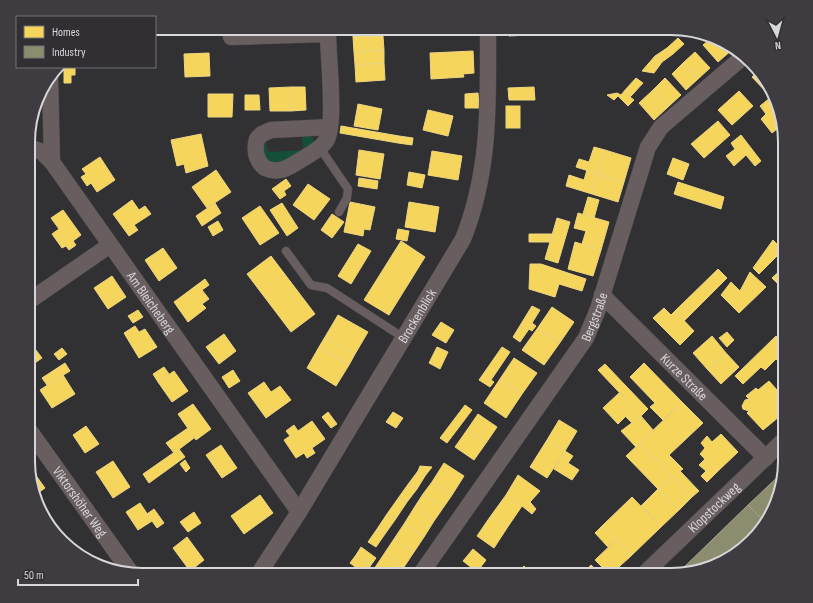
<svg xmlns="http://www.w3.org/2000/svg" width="813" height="603" font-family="'Sofia Sans Condensed',sans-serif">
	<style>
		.green { fill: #144f37 }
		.homes { fill: #f6d55c; stroke: #edd582 }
		.industry { fill: #8c8c6e; stroke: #a2a28e }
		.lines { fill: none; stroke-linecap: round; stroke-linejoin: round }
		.service-casing { stroke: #4c4b4d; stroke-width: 9 }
		.minor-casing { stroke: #4c4b4d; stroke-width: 17 }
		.service { stroke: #695e5f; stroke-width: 8 }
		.minor { stroke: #695e5f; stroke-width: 16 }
		.labels { text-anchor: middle; stroke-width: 4; stroke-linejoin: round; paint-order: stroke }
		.street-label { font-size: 14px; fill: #d7d6d9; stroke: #312f33 }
		.rim { fill: none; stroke: #d7d6d9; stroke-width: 2 }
	</style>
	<rect width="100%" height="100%" fill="#313032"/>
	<!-- green -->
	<path class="green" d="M 302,135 L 311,135 L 315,143 L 282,163 L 273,164 L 265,157 L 261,147 L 265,138 L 268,152 L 303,150 Z"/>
	<!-- homes -->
	<g class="homes">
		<path d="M 353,28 L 382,28 L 383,36 L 353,37 Z"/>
		<path d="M 428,28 L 454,28 L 454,34 L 429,35 Z"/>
		<path d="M 509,28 L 528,28 L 529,35 L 509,36 Z"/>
		<path d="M 383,36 L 384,50 L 354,52 L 353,37 Z"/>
		<path d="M 678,38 L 684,44 L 673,54 L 667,48 Z"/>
		<path d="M 709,40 L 733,49 L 718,62 L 703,45 Z"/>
		<path d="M 667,48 L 673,54 L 662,62 L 655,56 Z"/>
		<path d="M 384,50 L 384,63 L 355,65 L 354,52 Z"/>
		<path d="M 473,51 L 474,73 L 463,74 L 464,77 L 431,79 L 430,53 Z"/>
		<path d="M 695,52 L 710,68 L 698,79 L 683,63 Z"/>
		<path d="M 209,53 L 210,76 L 185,77 L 184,54 Z"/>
		<path d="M 655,56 L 662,62 L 654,73 L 642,71 Z"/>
		<path d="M 384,63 L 385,80 L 356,82 L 355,65 Z"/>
		<path d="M 683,63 L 698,79 L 686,90 L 672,74 Z"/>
		<path d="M 64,67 L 75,67 L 75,75 L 71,75 L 71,83 L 64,83 Z"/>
		<path d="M 758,72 L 773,91 L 770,96 L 752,77 Z"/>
		<path d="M 636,78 L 643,83 L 632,95 L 626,89 Z"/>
		<path d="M 665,78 L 681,95 L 668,107 L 653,90 Z"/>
		<path d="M 291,87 L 305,87 L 306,110 L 291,111 Z"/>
		<path d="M 291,87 L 291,111 L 270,111 L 269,88 Z"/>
		<path d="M 534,87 L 535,100 L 509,100 L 508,88 Z"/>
		<path d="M 626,89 L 632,95 L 630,97 L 634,100 L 628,106 L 618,96 L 614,100 L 607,95 L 617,93 L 621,95 Z"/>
		<path d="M 653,90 L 668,107 L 654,120 L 639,103 Z"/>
		<path d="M 739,91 L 753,106 L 732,125 L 718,110 Z"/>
		<path d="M 478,93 L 479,108 L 465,108 L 465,94 Z"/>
		<path d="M 208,94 L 233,94 L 232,117 L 208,117 Z"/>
		<path d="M 245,95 L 259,95 L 260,110 L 245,110 Z"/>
		<path d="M 770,98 L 778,108 L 782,125 L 772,133 L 761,119 L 766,114 L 760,106 Z"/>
		<path d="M 358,104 L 382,109 L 378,130 L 354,126 Z"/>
		<rect x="506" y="106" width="14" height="22"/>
		<path d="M 428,110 L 453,116 L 448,136 L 423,130 Z"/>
		<path d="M 718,121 L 730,135 L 704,158 L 691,144 Z"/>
		<path d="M 341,126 L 399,136 L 398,143 L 340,133 Z"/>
		<path d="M 201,134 L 208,166 L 186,173 L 184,164 L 177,166 L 171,140 Z"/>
		<path d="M 741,135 L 761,161 L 755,166 L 746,155 L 734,166 L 726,156 L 735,149 L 731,143 Z"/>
		<path d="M 399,136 L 413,138 L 412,145 L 398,143 Z"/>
		<path d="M 594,147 L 605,150 L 598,174 L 576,167 L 579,159 L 589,162 Z"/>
		<path d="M 359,150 L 384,154 L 380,179 L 356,175 Z"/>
		<path d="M 605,150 L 631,158 L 624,182 L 598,174 Z"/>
		<path d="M 432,151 L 462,156 L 458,180 L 428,175 Z"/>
		<path d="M 100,157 L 115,180 L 97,192 L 91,183 L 87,186 L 81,177 L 86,174 L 82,169 Z"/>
		<path d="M 673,158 L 689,164 L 683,180 L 667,174 Z"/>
		<path d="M 216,170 L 231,192 L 207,208 L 192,187 Z"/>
		<path d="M 587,170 L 598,174 L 592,194 L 566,186 L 569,175 L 584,180 Z"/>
		<path d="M 409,172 L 425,175 L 422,188 L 407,185 Z"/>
		<path d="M 598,174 L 624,182 L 618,202 L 592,194 Z"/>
		<path d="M 359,178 L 378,181 L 377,189 L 358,186 Z"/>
		<path d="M 286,179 L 291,186 L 284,191 L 286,195 L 280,199 L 272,189 Z"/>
		<path d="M 678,182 L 724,197 L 721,209 L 674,194 Z"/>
		<path d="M 308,184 L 330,199 L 314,220 L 293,205 Z"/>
		<path d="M 588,197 L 599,200 L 594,218 L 583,214 Z"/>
		<path d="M 132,200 L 139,210 L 145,206 L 151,214 L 134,225 L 138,230 L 129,236 L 113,214 Z"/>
		<path d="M 350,202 L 375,207 L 370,230 L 364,229 L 363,236 L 344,232 Z"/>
		<path d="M 409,202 L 439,207 L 435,232 L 405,227 Z"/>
		<path d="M 215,203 L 221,213 L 202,226 L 196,216 Z"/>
		<path d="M 282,203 L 298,228 L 287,236 L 270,210 Z"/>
		<path d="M 260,206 L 279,233 L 260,245 L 242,218 Z"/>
		<path d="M 63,210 L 81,235 L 73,241 L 76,245 L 69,250 L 66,246 L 62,248 L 52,234 L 59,229 L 51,218 Z"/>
		<path d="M 578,213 L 609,222 L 601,250 L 582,244 L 586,231 L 574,228 Z"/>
		<path d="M 332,214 L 344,222 L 332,238 L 321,230 Z"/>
		<path d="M 557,218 L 570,222 L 558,263 L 545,259 Z"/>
		<path d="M 218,221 L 223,230 L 213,236 L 208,227 Z"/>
		<path d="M 398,229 L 409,231 L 407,241 L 396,239 Z"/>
		<path d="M 529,234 L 553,234 L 550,242 L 529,242 Z"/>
		<path d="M 773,240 L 783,250 L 759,274 L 753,268 Z"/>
		<path d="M 401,241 L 425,257 L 389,315 L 364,300 Z"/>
		<path d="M 575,242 L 601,250 L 593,276 L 568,269 Z"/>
		<path d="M 358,244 L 371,251 L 351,284 L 338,276 Z"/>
		<path d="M 163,248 L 177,268 L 159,281 L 145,260 Z"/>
		<path d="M 271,256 L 315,314 L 291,332 L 247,274 Z"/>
		<path d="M 530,264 L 541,264 L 586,279 L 582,291 L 559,284 L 555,297 L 529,289 Z"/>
		<path d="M 784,267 L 785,268 L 785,291 L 772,278 Z"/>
		<path d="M 718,269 L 727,278 L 684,321 L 675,311 Z"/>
		<path d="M 750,272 L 766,287 L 739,313 L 721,295 L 731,282 L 740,291 Z"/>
		<path d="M 112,276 L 126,297 L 108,309 L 94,288 Z"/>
		<path d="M 205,279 L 209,285 L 202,290 L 209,299 L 202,304 L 206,308 L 188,322 L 174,302 Z"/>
		<path d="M 532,306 L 540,310 L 532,323 L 536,326 L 532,331 L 529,329 L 520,342 L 513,337 Z"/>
		<path d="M 552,307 L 574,322 L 559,344 L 537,329 Z"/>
		<path d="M 664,308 L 671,315 L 675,311 L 694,331 L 680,345 L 653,318 Z"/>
		<path d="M 138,310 L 143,317 L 133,323 L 128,316 Z"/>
		<path d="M 338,315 L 368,332 L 355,354 L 325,337 Z"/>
		<path d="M 441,322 L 454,330 L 446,343 L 432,335 Z"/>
		<path d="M 135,326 L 139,332 L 145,329 L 157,347 L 139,358 L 124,333 Z"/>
		<path d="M 537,329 L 559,344 L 544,365 L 522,350 Z"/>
		<path d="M 727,332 L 734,340 L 727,347 L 719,338 Z"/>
		<path d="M 224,334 L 236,351 L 219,364 L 206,347 Z"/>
		<path d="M 712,336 L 726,353 L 708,370 L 693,353 Z"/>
		<path d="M 776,336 L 785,345 L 785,368 L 776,359 L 765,370 L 761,367 L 743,384 L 735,376 Z"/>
		<path d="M 325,337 L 355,354 L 349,365 L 319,347 Z"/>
		<path d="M 29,341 L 42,358 L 29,367 Z"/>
		<path d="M 319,347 L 349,365 L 336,386 L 307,368 Z"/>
		<path d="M 437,347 L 448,352 L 440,369 L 429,363 Z"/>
		<path d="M 502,347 L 510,352 L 491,380 L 494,382 L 490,387 L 479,380 Z"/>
		<path d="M 62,348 L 67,354 L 59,360 L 54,354 Z"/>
		<path d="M 726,353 L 739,367 L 721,384 L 708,370 Z"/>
		<path d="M 514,358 L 537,373 L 522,394 L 500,379 Z"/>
		<path d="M 65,363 L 70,371 L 47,385 L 42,378 Z"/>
		<path d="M 644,363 L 682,402 L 663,420 L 650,407 L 655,403 L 630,377 Z"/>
		<path d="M 605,364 L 648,409 L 633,424 L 625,416 L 634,408 L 598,370 Z"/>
		<path d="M 164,367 L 169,374 L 158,382 L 153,374 Z"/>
		<path d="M 233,370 L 240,381 L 229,388 L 222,377 Z"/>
		<path d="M 174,371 L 188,391 L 172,402 L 158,382 Z"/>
		<path d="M 63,375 L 75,394 L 52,408 L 40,390 Z"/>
		<path d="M 500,379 L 522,394 L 506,418 L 484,403 Z"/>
		<path d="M 769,381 L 785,399 L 785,412 L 763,430 L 747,413 L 749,411 L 743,409 L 742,406 L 745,400 L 749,399 L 746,396 L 756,388 L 758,390 Z"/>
		<path d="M 264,382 L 271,392 L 280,386 L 291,400 L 266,418 L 248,393 Z"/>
		<path d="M 619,393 L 634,408 L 618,424 L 603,408 Z"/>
		<path d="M 682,402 L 703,423 L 669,455 L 683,469 L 680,471 L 699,491 L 692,497 L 640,443 Z"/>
		<path d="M 193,404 L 211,429 L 196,440 L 178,414 Z"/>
		<path d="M 465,405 L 472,410 L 447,443 L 440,438 Z"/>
		<path d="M 328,412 L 337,424 L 331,428 L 322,417 Z"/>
		<path d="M 393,412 L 403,418 L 396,428 L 386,422 Z"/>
		<path d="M 478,414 L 497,427 L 486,443 L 467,430 Z"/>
		<path d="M 641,416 L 653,430 L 636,447 L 621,431 Z"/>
		<path d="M 559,420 L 577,431 L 565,451 L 547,440 Z"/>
		<path d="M 312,421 L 325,439 L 312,448 L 315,453 L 307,458 L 304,453 L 296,458 L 284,440 L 290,436 L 286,431 L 294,425 L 298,431 Z"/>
		<path d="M 86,426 L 99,444 L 85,453 L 73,435 Z"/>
		<path d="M 188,428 L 194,438 L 174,453 L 166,443 Z"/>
		<path d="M 467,430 L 486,443 L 474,460 L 455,447 Z"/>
		<path d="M 721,434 L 738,452 L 717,472 L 700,454 L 705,448 L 701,443 L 707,436 L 712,442 Z"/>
		<path d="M 547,440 L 565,451 L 547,478 L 530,467 Z"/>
		<path d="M 640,443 L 672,476 L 658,489 L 626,456 Z"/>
		<path d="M 221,445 L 237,468 L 222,478 L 206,455 Z"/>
		<path d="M 179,449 L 185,457 L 149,483 L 143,474 Z"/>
		<path d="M 565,451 L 573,456 L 568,463 L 579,470 L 572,480 L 554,469 Z"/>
		<path d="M 705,459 L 717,472 L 707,482 L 701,476 L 706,471 L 699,465 Z"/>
		<path d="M 185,460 L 190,468 L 186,472 L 180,464 Z"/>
		<path d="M 113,461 L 130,487 L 113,498 L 96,472 Z"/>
		<path d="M 444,463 L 464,476 L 452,495 L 432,482 Z"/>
		<path d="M 29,466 L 45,488 L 35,495 L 29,476 Z"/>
		<path d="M 420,466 L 432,467 L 425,476 L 418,471 Z"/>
		<path d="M 418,471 L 425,476 L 417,489 L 409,483 Z"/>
		<path d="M 518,475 L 540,491 L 530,502 L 536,509 L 532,514 L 522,506 L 506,495 Z"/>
		<path d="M 672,476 L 692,497 L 679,510 L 658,489 Z"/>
		<path d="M 432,482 L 452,495 L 443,508 L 423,494 Z"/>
		<path d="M 409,483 L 417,489 L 407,502 L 399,497 Z"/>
		<path d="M 658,489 L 679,510 L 661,527 L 641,506 Z"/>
		<path d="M 423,494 L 443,508 L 434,521 L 414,508 Z"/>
		<path d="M 260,495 L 273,513 L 244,534 L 231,516 Z"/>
		<path d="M 506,495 L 522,506 L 507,528 L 490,517 Z"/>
		<path d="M 399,497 L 407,502 L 395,520 L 387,514 Z"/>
		<path d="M 632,497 L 661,527 L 631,556 L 602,526 Z"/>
		<path d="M 140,503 L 152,521 L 138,530 L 126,512 Z"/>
		<path d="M 414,508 L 434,521 L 424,537 L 404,524 Z"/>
		<path d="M 154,509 L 164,523 L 157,528 L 147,514 Z"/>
		<path d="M 194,512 L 201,523 L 188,532 L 180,522 Z"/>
		<path d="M 387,514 L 395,520 L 385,534 L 377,529 Z"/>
		<path d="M 490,517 L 507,528 L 494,548 L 477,536 Z"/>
		<path d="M 404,524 L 424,537 L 414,552 L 394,539 Z"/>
		<path d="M 602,526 L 616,540 L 608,547 L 595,533 Z"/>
		<path d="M 377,529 L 385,534 L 376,547 L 368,542 Z"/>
		<path d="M 187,537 L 204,560 L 190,571 L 173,548 Z"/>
		<path d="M 394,539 L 414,552 L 404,567 L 384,554 Z"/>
		<path d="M 616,540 L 631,556 L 610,575 L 595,560 Z"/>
		<path d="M 361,547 L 376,558 L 371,565 L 356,555 Z"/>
		<path d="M 473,549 L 486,560 L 477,572 L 463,561 Z"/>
		<path d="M 384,554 L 404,567 L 399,575 L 389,575 L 376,566 Z"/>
		<path d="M 356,555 L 371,565 L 365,574 L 350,563 Z"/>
		<path d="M 591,565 L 602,575 L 581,575 Z"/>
		<path d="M 376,566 L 389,575 L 370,575 Z"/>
		<path d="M 524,566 L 534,575 L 517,575 Z"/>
	</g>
	<!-- industry -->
	<g class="industry">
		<path d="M 784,471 L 765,522 L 748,505 Z"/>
		<path d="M 748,505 L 765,522 L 761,531 L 722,563 L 677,574 Z"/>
	</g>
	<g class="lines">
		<defs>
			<g id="service">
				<path d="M 320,148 L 348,189 L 347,198 L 339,212"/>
				<path d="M 286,251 L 311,285 L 327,288 L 404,338"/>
			</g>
			<g id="minor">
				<path d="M 328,28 C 327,51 337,125 326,141 C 320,150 308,155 299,161 C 288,168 278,174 265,168 C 256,161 254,150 257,139 L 262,134 L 271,130 L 330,127"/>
				<path d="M 231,37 L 328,34"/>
				<path id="s1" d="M 50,77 L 52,162 L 299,512"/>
				<path d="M 29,147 L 42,152 L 52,162"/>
				<path id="s2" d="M 602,295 L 766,458"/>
				<path d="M 29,301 L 110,245"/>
				<path id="s3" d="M 29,430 L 131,573"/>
				<path id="s4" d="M 258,575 L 299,512 L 463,239 C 491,169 488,102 488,28"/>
				<path id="s5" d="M 420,575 L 586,338 L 598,309 L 648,147 L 661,127 L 744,56"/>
				<path id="s6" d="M 643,575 L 785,439"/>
			</g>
		</defs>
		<!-- service casing -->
		<use href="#service" class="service-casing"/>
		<!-- minor casing -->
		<use href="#minor" class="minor-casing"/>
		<!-- service -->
		<use href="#service" class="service"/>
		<!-- minor -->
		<use href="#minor" class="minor"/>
	</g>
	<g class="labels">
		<!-- street labels -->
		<g class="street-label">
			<text dy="5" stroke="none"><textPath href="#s1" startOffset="257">Am Bleicheberg</textPath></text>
			<text dy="5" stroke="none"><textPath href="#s4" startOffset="304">Brockenblick</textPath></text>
			<text dy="5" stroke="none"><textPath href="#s5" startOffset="312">Bergstraße</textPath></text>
			<text dy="5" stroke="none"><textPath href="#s2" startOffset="116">Kurze Straße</textPath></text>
			<text dy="5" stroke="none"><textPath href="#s3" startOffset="88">Viktorshöher Weg</textPath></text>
			<text dy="5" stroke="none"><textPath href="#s6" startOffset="98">Klopstockweg</textPath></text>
		</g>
	</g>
	<!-- crop -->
	<path d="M0 0H813V603H0ZM142 35H671A107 107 0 0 1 778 142V461A107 107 0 0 1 671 568H142A107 107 0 0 1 35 461V142A107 107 0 0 1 142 35Z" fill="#3e3c40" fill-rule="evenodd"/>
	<path class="rim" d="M142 35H671A107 107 0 0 1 778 142V461A107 107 0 0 1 671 568H142A107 107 0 0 1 35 461V142A107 107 0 0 1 142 35Z"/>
	<!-- legend -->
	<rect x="16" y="16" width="140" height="52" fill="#312f33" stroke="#737275"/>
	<rect x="24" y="26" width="20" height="12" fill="#f6d55c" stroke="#737275"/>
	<text x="52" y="36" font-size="12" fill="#d7d6d9">Homes</text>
	<rect x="24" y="46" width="20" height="12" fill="#8c8c6e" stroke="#737275"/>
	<text x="52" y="56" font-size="12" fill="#d7d6d9">Industry</text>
	<!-- north arrow -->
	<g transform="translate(777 36) rotate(174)" stroke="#312f33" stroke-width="3" paint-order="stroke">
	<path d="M0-3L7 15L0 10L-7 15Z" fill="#d7d6d9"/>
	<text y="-6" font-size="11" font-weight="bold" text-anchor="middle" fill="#d7d6d9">N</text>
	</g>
	<!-- scale -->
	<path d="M18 579v6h120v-6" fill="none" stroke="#d7d6d9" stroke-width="2"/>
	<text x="24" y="579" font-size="12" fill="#d7d6d9" stroke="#312f33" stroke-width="3" paint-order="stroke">50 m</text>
</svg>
